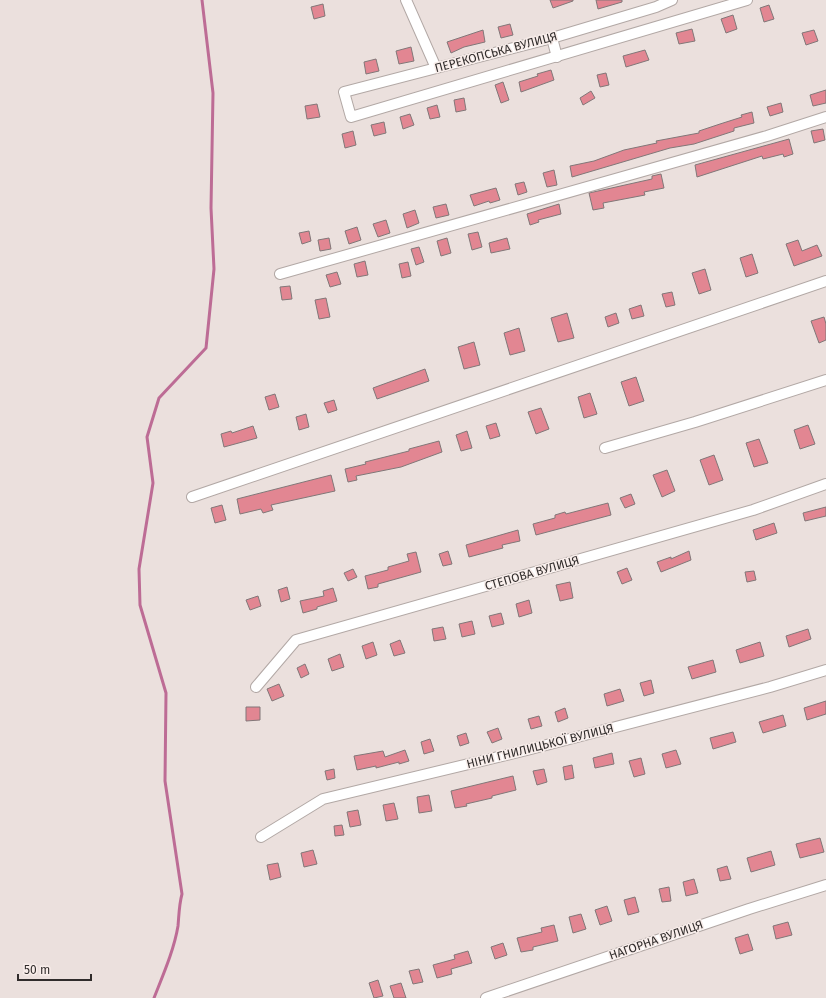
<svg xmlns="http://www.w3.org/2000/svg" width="826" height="998" font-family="'Fira Sans',sans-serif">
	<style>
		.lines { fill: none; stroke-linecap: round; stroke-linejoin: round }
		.stream { stroke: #bd6c95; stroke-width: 3 }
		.building { fill: #e28692; stroke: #817778 }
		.minor-casing { stroke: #b2a8a5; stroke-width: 12 }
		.minor { stroke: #fff; stroke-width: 10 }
		.labels { text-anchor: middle; stroke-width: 3; stroke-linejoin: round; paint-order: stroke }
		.street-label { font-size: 12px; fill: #302c2b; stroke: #f8edea }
	</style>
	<rect width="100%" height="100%" fill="#ebe0dd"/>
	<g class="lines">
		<!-- stream -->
		<path class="stream" d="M 154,998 C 163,975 174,950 178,926 C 179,915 179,905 182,894 L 165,781 L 166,693 L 140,605 L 139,569 L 153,483 L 147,437 L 159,398 L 206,348 L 214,269 L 211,208 L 213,93 L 202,0"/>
	</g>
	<!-- building -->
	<g class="building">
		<path d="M 550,0 L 573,0 L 573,1 L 553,8 Z"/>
		<path d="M 596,0 L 622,0 L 622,2 L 598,9 Z"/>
		<path d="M 323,4 L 325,16 L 314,19 L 311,7 Z"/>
		<path d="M 769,5 L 774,19 L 764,22 L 760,8 Z"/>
		<path d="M 733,15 L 737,29 L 726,33 L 721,19 Z"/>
		<path d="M 510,24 L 513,35 L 501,38 L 498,27 Z"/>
		<path d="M 692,29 L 695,41 L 679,44 L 676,33 Z"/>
		<path d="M 483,30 L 485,42 L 464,47 L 451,53 L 447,42 Z"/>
		<path d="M 814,30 L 818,41 L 806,45 L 802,33 Z"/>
		<path d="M 411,47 L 414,61 L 399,64 L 396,51 Z"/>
		<path d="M 645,50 L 649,60 L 626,67 L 623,56 Z"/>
		<path d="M 376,59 L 379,71 L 366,74 L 364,62 Z"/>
		<path d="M 551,70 L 554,80 L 521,92 L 519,82 L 538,76 L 537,74 Z"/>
		<path d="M 606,73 L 609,85 L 600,87 L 597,75 Z"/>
		<path d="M 503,82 L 509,100 L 501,103 L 495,85 Z"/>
		<path d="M 826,90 L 826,103 L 813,106 L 810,95 Z"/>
		<path d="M 591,91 L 595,98 L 583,105 L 580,98 Z"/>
		<path d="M 464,98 L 466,110 L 456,112 L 454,100 Z"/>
		<path d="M 781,103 L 783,112 L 770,116 L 767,107 Z"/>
		<path d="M 317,104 L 320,117 L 307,119 L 305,106 Z"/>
		<path d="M 437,105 L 440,117 L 430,119 L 427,108 Z"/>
		<path d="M 752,112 L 754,123 L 734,128 L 734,131 L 694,144 L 670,148 L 572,177 L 570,166 L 594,161 L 624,150 L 657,143 L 656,141 L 699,133 L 699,131 L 720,124 L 742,117 L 741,115 Z"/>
		<path d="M 410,114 L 414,125 L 403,129 L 400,117 Z"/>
		<path d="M 384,122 L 386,133 L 374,136 L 371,125 Z"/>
		<path d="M 823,129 L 825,140 L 814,143 L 811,131 Z"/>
		<path d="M 353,131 L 356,145 L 345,148 L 342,134 Z"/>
		<path d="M 789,139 L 793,154 L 784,157 L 783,154 L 763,159 L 762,156 L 697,177 L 695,165 Z"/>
		<path d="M 554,170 L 557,185 L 547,187 L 543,173 Z"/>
		<path d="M 661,174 L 664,188 L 644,192 L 645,195 L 603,203 L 604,208 L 593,210 L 589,193 L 652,179 L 652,176 Z"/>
		<path d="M 524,182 L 527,192 L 518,195 L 515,184 Z"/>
		<path d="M 496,188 L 500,200 L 490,203 L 489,201 L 474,206 L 470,195 Z"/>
		<path d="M 446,204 L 449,215 L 436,218 L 433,207 Z"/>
		<path d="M 559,204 L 561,214 L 538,220 L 539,222 L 530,225 L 527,214 Z"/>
		<path d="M 415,210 L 419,223 L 407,228 L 403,214 Z"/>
		<path d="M 386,220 L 390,233 L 378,237 L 373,224 Z"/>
		<path d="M 357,227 L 361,240 L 349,244 L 345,231 Z"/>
		<path d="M 309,231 L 311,241 L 302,244 L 299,233 Z"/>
		<path d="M 478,232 L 482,247 L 472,250 L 468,234 Z"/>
		<path d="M 329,238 L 331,249 L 320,251 L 318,240 Z"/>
		<path d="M 447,238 L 451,253 L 441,256 L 437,241 Z"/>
		<path d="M 507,238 L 510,249 L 491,253 L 489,243 Z"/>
		<path d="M 798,240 L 802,251 L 817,245 L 822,256 L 794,266 L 786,244 Z"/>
		<path d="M 419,247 L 424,262 L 416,265 L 411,249 Z"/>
		<path d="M 752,254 L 758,273 L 746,277 L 740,258 Z"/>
		<path d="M 365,261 L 368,275 L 357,277 L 354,264 Z"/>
		<path d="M 408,262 L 411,276 L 402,278 L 399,264 Z"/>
		<path d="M 705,269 L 711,290 L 699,294 L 692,273 Z"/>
		<path d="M 337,272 L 341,284 L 330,287 L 326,275 Z"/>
		<path d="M 290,286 L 292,299 L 282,300 L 280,287 Z"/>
		<path d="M 672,292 L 675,305 L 666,307 L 662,294 Z"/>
		<path d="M 326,298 L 330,317 L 319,319 L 315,300 Z"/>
		<path d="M 641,305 L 644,316 L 632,319 L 629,309 Z"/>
		<path d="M 567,313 L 574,338 L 558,342 L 551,318 Z"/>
		<path d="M 616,313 L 619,323 L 608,327 L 605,317 Z"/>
		<path d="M 824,317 L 826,324 L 826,340 L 819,343 L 811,321 Z"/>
		<path d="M 519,328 L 525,351 L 510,355 L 504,333 Z"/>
		<path d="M 474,342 L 480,365 L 464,369 L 458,347 Z"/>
		<path d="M 425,369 L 429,381 L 377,399 L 373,388 Z"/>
		<path d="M 636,377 L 644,401 L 629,406 L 621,382 Z"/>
		<path d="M 590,393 L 597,414 L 584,418 L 578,397 Z"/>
		<path d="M 275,394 L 279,407 L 269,410 L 265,397 Z"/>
		<path d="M 334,400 L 337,410 L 328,413 L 324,403 Z"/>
		<path d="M 541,408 L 549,429 L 536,434 L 528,412 Z"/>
		<path d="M 306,414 L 309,427 L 299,430 L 296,417 Z"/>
		<path d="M 496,423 L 500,436 L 490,439 L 486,426 Z"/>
		<path d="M 808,425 L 815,444 L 800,449 L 794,430 Z"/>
		<path d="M 253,426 L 257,438 L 224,447 L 221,434 L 231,431 L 232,433 Z"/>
		<path d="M 467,431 L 472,448 L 461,451 L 456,435 Z"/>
		<path d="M 759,439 L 768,463 L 754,467 L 746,443 Z"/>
		<path d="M 439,441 L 442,452 L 401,467 L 356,476 L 357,480 L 348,482 L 345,469 L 366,464 L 365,462 L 409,451 L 409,449 Z"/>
		<path d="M 714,455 L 723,480 L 709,485 L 700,460 Z"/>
		<path d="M 667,470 L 675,491 L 662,497 L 653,475 Z"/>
		<path d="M 331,475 L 335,491 L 271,505 L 273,510 L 263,513 L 261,509 L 240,514 L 237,499 Z"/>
		<path d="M 631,494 L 635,504 L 625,508 L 620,498 Z"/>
		<path d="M 608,503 L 611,515 L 536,535 L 533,524 L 555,518 L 555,515 L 565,512 L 566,514 Z"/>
		<path d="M 222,505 L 226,520 L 215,523 L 211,508 Z"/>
		<path d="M 826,507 L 826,516 L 805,521 L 803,513 Z"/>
		<path d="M 774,523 L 777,533 L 756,540 L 753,530 Z"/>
		<path d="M 518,530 L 520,541 L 502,545 L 503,548 L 469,557 L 466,545 Z"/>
		<path d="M 448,551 L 452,564 L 443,566 L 439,554 Z"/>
		<path d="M 689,551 L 691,560 L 661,572 L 657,562 L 671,557 L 671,559 Z"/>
		<path d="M 416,552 L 421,572 L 378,584 L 378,587 L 368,589 L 365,576 L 388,570 L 388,567 L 409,561 L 407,554 Z"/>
		<path d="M 627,568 L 632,580 L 622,584 L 617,572 Z"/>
		<path d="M 353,569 L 357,577 L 348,581 L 344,573 Z"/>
		<path d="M 754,571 L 756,580 L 747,582 L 745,572 Z"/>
		<path d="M 570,582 L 573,598 L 560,601 L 556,585 Z"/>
		<path d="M 287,587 L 290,599 L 281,602 L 278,590 Z"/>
		<path d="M 333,588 L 337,601 L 317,607 L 317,609 L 303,613 L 300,601 L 324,596 L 323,591 Z"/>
		<path d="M 258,596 L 261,606 L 250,610 L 246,600 Z"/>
		<path d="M 529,600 L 532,613 L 519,617 L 516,604 Z"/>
		<path d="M 501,613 L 504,624 L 492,627 L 489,616 Z"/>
		<path d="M 472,621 L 475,634 L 462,637 L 459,624 Z"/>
		<path d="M 443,627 L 446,639 L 434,641 L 432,629 Z"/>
		<path d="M 808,629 L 811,639 L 789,647 L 786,636 Z"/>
		<path d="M 400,640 L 405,653 L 394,656 L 390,644 Z"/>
		<path d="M 373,642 L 377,655 L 366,659 L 362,646 Z"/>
		<path d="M 760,642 L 764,656 L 740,663 L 736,650 Z"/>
		<path d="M 340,654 L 344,667 L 332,671 L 328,659 Z"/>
		<path d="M 713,660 L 716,672 L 692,679 L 688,667 Z"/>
		<path d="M 305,664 L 309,674 L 301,678 L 297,668 Z"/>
		<path d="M 651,680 L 654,693 L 644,696 L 640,683 Z"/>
		<path d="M 279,684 L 284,696 L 272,701 L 267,689 Z"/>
		<path d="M 620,689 L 624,701 L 607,706 L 604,694 Z"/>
		<path d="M 826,701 L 826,714 L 807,720 L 804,708 Z"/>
		<path d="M 246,707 L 260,707 L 260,720 L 246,721 Z"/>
		<path d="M 565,708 L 568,718 L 558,722 L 555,712 Z"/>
		<path d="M 783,715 L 786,726 L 763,733 L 759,722 Z"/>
		<path d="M 539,716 L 542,726 L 531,729 L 528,719 Z"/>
		<path d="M 498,728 L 502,739 L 492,743 L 487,732 Z"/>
		<path d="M 733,732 L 736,742 L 713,749 L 710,738 Z"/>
		<path d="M 466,733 L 469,743 L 460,746 L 457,736 Z"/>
		<path d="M 430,739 L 434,751 L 424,754 L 421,742 Z"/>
		<path d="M 405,750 L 409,761 L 399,764 L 399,762 L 376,768 L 376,766 L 357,770 L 354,756 L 383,751 L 385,757 Z"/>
		<path d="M 676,750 L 681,764 L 666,768 L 662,754 Z"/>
		<path d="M 612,753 L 614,764 L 595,768 L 593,758 Z"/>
		<path d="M 641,758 L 645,774 L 634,777 L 629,761 Z"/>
		<path d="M 572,765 L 574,778 L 565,780 L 563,767 Z"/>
		<path d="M 334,769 L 335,778 L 327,780 L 325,771 Z"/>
		<path d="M 544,769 L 547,782 L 537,785 L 533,771 Z"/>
		<path d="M 513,776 L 516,790 L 492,796 L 492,798 L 466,804 L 467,806 L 455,808 L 451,791 Z"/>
		<path d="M 429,795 L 432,811 L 419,813 L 417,797 Z"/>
		<path d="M 394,803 L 398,819 L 386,821 L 383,805 Z"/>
		<path d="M 358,810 L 361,825 L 350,827 L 347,812 Z"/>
		<path d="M 342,825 L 344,835 L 335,836 L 334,826 Z"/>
		<path d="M 820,838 L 824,852 L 800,858 L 796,844 Z"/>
		<path d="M 313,850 L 317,864 L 304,867 L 301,853 Z"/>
		<path d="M 771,851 L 775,865 L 751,872 L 747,858 Z"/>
		<path d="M 278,863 L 281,877 L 270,880 L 267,865 Z"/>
		<path d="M 727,866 L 731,879 L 720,881 L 717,869 Z"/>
		<path d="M 694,879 L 698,893 L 686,896 L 683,882 Z"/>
		<path d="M 669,887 L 671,901 L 662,902 L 659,889 Z"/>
		<path d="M 635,897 L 639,912 L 628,915 L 624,900 Z"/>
		<path d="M 607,906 L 612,921 L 600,925 L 595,910 Z"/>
		<path d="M 581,914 L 586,929 L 573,933 L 569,917 Z"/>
		<path d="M 788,922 L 792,935 L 776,939 L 773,926 Z"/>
		<path d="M 554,925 L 558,941 L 533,947 L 533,950 L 521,952 L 517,938 L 542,932 L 541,928 Z"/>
		<path d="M 748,934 L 753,950 L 740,954 L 735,938 Z"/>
		<path d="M 503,943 L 507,955 L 495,959 L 491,947 Z"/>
		<path d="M 468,951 L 472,963 L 451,969 L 452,974 L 437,978 L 433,965 L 455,959 L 454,955 Z"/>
		<path d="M 419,969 L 423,982 L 413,984 L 409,971 Z"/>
		<path d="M 378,980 L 383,996 L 374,998 L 369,983 Z"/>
		<path d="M 401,983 L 406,998 L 394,998 L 390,986 Z"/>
	</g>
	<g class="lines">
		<defs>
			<g id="minor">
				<path d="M 406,0 L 436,68"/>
				<path d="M 672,0 L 656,7 L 552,38 L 344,92 L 351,117 L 747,0"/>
				<path d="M 552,38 L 557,57"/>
				<path d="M 280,274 L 767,136 L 826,117"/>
				<path d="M 605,448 L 695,422 L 826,380"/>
				<path d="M 192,497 L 826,281"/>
				<path d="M 256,687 L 296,640 L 753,510 L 826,484"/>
				<path d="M 261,837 L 323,799 L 527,750 L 770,687 L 826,670"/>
				<path d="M 486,998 L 749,909 L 826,885"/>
			</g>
		</defs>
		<!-- minor casing -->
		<use href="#minor" class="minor-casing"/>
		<!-- minor -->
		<use href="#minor" class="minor"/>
	</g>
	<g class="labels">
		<!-- street labels -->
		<g class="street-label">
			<text transform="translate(496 52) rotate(-15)" y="4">ПЕРЕКОПСЬКА ВУЛИЦЯ</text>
			<text transform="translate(532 573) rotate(-16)" y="4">СТЕПОВА ВУЛИЦЯ</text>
			<text transform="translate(540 746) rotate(-14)" y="4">НІНИ ГНИЛИЦЬКОЇ ВУЛИЦЯ</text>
			<text transform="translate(656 940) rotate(-19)" y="4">НАГОРНА ВУЛИЦЯ</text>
		</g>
	</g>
	<!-- scale -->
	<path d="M18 974v6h73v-6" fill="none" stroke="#302c2b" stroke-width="2"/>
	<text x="24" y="974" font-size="12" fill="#302c2b" stroke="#f8edea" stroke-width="3" paint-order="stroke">50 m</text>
</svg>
